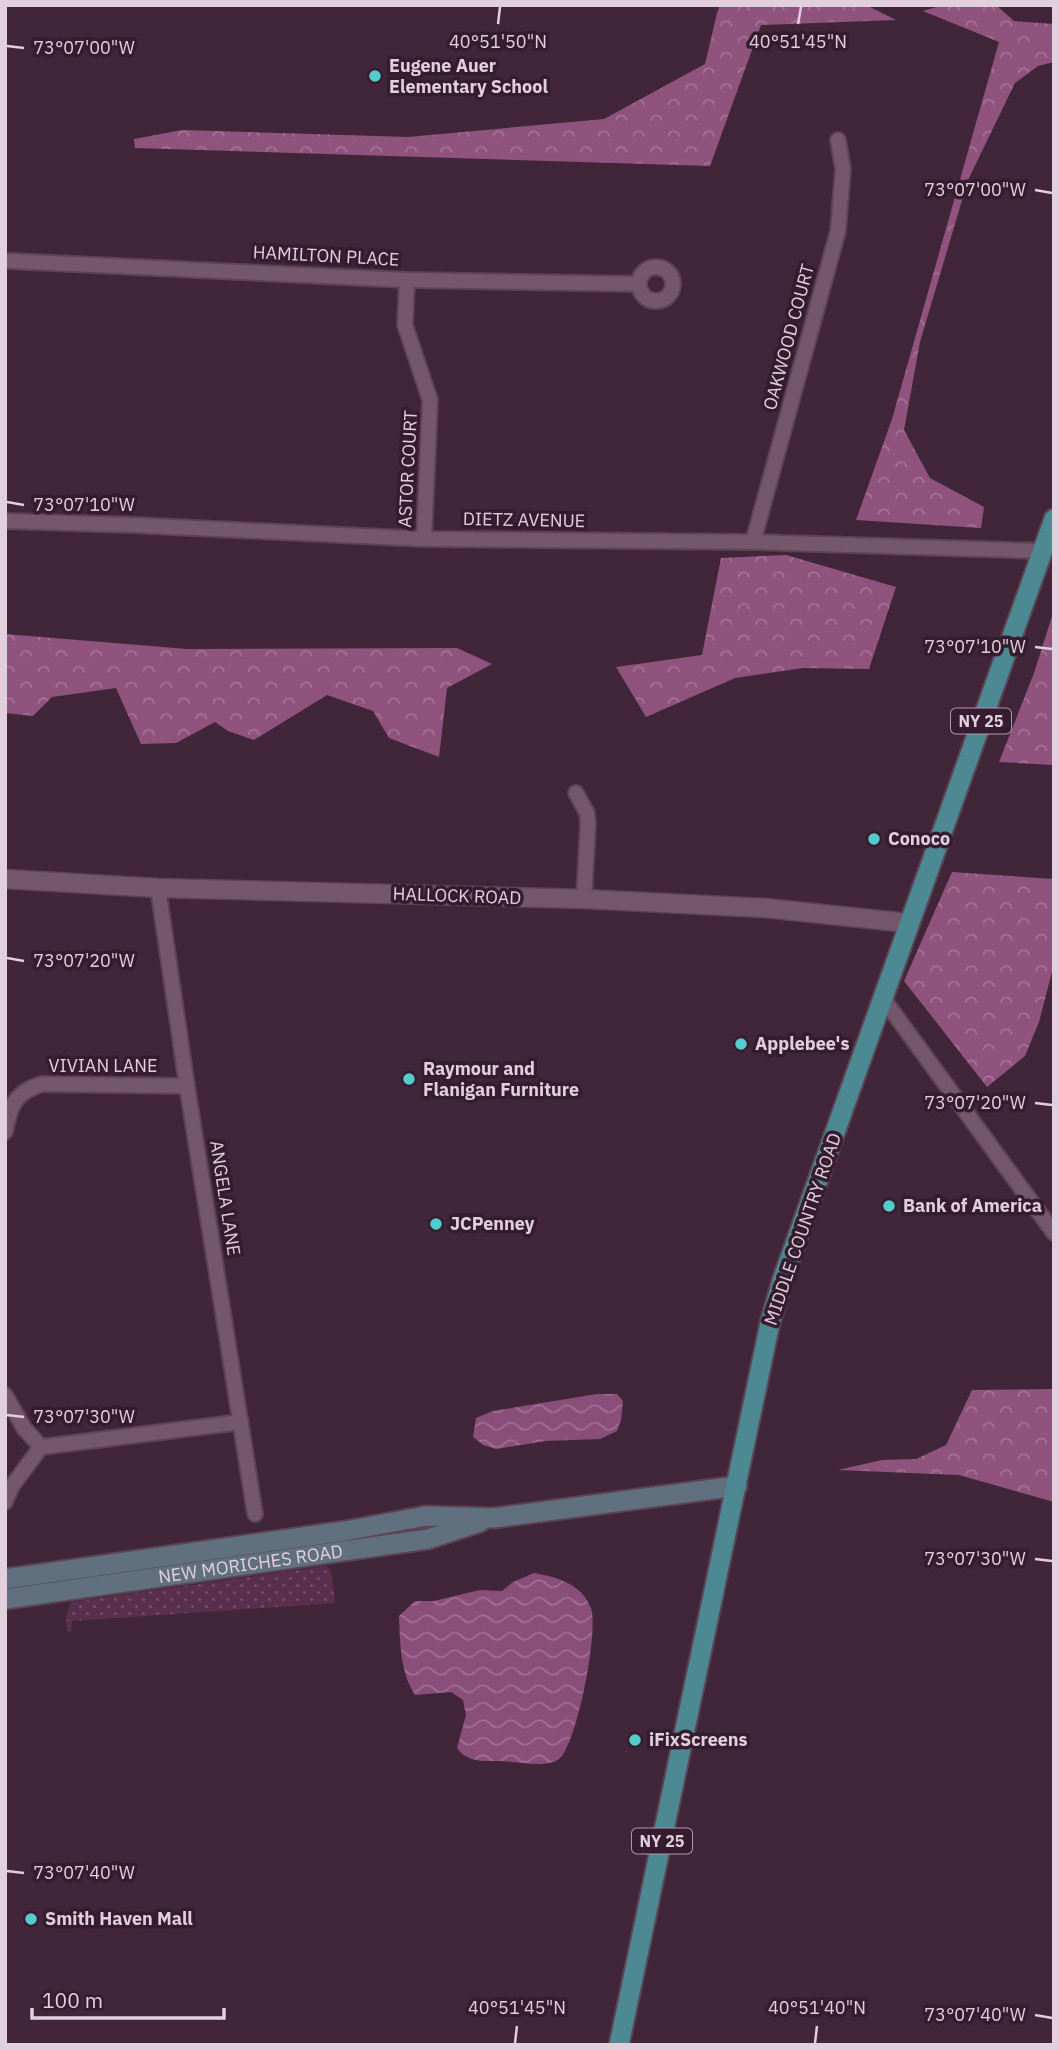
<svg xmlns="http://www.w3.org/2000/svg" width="1059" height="2050" font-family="'IBM Plex Sans',sans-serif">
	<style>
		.grass { fill: url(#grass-dots) }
		.forest { fill: url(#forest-crowns) }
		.water { fill: url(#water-waves) }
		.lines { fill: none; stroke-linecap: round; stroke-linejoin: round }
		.minor-casing { stroke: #5b4454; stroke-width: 18 }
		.tertiary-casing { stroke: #5b4454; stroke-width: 21 }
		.secondary-casing { stroke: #5b4454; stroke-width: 23 }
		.primary-casing { stroke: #5b4454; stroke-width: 23 }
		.minor { stroke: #75576c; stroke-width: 14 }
		.tertiary { stroke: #75576c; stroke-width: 18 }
		.secondary { stroke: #61707f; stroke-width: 19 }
		.primary { stroke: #4d8992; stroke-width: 19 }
		.ticks { fill: none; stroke: #e1cfdb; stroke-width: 2.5 }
		.poi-dot { fill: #52cdce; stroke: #361c2f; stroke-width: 2.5 }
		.labels { text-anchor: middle; stroke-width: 7; stroke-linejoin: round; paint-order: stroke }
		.shield { fill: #361c2f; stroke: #ae99a7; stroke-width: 2 }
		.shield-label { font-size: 16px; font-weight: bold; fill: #e1cfdb }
		.poi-label { font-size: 18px; font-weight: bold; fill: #e1cfdb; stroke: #361c2f; text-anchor: start }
		.street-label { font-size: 18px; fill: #e1cfdb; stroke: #361c2f }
		.ticks-label { font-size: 18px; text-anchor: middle; fill: #e1cfdb; stroke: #361c2f; stroke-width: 7; stroke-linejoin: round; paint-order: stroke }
	</style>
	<defs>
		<pattern id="grass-dots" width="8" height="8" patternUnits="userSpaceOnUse" patternTransform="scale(1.75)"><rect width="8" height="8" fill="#592f4d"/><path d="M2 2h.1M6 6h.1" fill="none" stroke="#714c66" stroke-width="1.8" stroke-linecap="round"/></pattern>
		<pattern id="forest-crowns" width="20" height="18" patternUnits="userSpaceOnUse" patternTransform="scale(1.75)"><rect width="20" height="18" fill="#8f537e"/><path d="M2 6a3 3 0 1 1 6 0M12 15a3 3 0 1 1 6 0" fill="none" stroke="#a47396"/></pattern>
		<pattern id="water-waves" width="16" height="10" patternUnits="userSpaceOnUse" patternTransform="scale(1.75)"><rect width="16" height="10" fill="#8a4e7a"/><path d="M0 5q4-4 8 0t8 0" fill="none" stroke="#a06f92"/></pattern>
	</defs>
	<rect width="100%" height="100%" fill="#412639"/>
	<!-- grass -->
	<path class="grass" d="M 326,1566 L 331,1571 L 335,1603 L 72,1621 L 71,1632 L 67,1631 L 66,1615 L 71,1602 Z"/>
	<!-- forest -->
	<g class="forest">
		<path d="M 720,5 L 866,5 L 896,20 L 761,25 L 710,166 L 135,148 L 134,139 L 182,130 L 408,137 L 604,119 L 705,64 L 717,13 Z"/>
		<path d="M 943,5 L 996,5 L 1014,21 L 1054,24 L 1054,62 L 1038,66 L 1015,83 L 968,180 L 920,342 L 904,430 L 930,478 L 984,507 L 981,528 L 856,520 L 892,419 L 999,42 L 923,11 Z"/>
		<path d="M 786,555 L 896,587 L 869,669 L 803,668 L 735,678 L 646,717 L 616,667 L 702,655 L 721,558 Z"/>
		<path d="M 1054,610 L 1054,765 L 999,762 L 1034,673 Z"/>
		<path d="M 5,634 L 187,649 L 457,648 L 492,664 L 447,688 L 439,757 L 389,738 L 373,711 L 327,695 L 254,740 L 228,731 L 215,722 L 176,743 L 141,744 L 116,688 L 52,697 L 33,716 L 5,713 Z"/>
		<path d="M 952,872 L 1054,879 L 1054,964 L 1039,1022 L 1025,1056 L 987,1087 L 904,981 Z"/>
		<path d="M 1054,1389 L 1054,1502 L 959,1475 L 838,1470 L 882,1460 L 916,1459 L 946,1445 L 972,1390 Z"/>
	</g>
	<!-- water -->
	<g class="water">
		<path d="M 597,1394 L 617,1394 L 623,1401 L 621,1420 L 617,1431 L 600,1439 L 546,1441 L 496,1449 L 483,1445 L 473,1437 L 476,1418 L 493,1411 Z"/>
		<path d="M 534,1573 C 557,1577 582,1584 591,1608 C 599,1630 577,1745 559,1759 C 544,1769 518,1761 500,1761 C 484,1761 467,1763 457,1748 L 466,1715 L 463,1700 L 451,1692 L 415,1695 C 400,1672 400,1642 399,1616 L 415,1601 L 434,1601 L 480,1590 L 502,1591 L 513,1582 Z"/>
	</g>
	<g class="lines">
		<defs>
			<g id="minor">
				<path d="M 10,261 L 407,280 L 639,284"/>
				<circle cx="656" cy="284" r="17"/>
				<path d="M 407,280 L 405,325 L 430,400 L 424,539"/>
				<path d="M 5,521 L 133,525 L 424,539 L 753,542 L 1043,551"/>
				<path d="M 753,542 L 838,231 L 843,169 L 838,140"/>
				<path d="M 576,793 L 587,813 L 588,824 L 584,899"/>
				<path d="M 158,888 L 187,1086 L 255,1514"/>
				<path d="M 882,997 L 1054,1233"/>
				<path d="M 5,1132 C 10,1106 15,1092 42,1084 L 187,1086"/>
				<path d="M 5,1395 L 24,1428 L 41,1447 L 12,1486 L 5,1502"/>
				<path d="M 41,1447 L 241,1422"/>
			</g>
			<path id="tertiary" d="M 5,879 L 158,888 L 584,899 L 765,908 L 908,923"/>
			<g id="secondary">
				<path d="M 5,1579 L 345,1531 L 426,1516 L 494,1518 L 737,1486"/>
				<path id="s1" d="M 5,1599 L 428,1539 L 480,1522"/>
			</g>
			<path id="primary" d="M 619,2045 L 770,1323 L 783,1278 L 1054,519"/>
		</defs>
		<!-- minor casing -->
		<use href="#minor" class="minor-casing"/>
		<!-- tertiary casing -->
		<use href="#tertiary" class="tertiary-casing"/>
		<!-- secondary casing -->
		<use href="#secondary" class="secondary-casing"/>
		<!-- primary casing -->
		<use href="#primary" class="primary-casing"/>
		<!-- minor -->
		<use href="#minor" class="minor"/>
		<!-- tertiary -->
		<use href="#tertiary" class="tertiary"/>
		<!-- secondary -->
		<use href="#secondary" class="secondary"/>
		<!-- primary -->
		<use href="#primary" class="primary"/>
	</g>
	<!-- ticks -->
	<path class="ticks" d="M 498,24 L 500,7M 798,24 L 801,7M 7,46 L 24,48M 1035,190 L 1052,193M 7,502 L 24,505M 1035,647 L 1052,649M 7,958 L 24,961M 1035,1103 L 1052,1105M 7,1415 L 24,1417M 1035,1559 L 1052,1561M 7,1871 L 24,1873M 1035,2015 L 1052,2018M 515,2043 L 517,2026M 815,2043 L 817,2026"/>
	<!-- markers -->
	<g class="poi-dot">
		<circle cx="375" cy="76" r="7"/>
		<circle cx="874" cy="839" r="7"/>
		<circle cx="741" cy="1044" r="7"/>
		<circle cx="409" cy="1079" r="7"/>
		<circle cx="889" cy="1206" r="7"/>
		<circle cx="436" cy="1224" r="7"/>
		<circle cx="635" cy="1740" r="7"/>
		<circle cx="31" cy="1919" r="7"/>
	</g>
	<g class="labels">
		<!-- shield labels -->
		<g class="shield">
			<rect x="951" y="708.5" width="60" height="25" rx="5"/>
			<rect x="632" y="1828.5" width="60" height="25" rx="5"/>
		</g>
		<g class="shield-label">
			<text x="981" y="727">NY 25</text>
			<text x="662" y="1847">NY 25</text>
		</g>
		<!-- poi labels -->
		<g class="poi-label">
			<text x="389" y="72">Eugene Auer<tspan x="389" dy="21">Elementary School</tspan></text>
			<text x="888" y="845">Conoco</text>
			<text x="755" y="1050">Applebee's</text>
			<text x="423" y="1075">Raymour and<tspan x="423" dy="21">Flanigan Furniture</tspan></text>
			<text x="903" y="1212">Bank of America</text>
			<text x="450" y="1230">JCPenney</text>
			<text x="649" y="1746">iFixScreens</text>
			<text x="45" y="1925">Smith Haven Mall</text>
		</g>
		<!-- street labels -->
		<g class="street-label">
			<text transform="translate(326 256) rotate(3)" y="6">HAMILTON PLACE</text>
			<text transform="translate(789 337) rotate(-75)" y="6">OAKWOOD COURT</text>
			<text transform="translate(408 469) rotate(-87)" y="6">ASTOR COURT</text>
			<text transform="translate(524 520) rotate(1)" y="6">DIETZ AVENUE</text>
			<text transform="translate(457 896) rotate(2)" y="6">HALLOCK ROAD</text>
			<text x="103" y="1072">VIVIAN LANE</text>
			<text transform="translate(225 1198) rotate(81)" y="6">ANGELA LANE</text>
			<text transform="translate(803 1229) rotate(-71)" y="6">MIDDLE COUNTRY ROAD</text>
			<text dy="6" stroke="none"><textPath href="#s1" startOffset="248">NEW MORICHES ROAD</textPath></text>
		</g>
	</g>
	<g class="ticks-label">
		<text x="498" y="48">40°51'50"N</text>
		<text x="798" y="48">40°51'45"N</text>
		<text x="84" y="54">73°07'00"W</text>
		<text x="975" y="196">73°07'00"W</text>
		<text x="84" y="511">73°07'10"W</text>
		<text x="975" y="653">73°07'10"W</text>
		<text x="84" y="967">73°07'20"W</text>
		<text x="975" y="1109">73°07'20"W</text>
		<text x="84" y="1423">73°07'30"W</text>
		<text x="975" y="1565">73°07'30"W</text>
		<text x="84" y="1879">73°07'40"W</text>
		<text x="517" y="2014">40°51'45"N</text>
		<text x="817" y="2014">40°51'40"N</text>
		<text x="975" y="2021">73°07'40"W</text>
	</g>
	<!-- border -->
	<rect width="1059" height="2050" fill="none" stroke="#e1cfdb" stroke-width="14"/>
	<!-- scale -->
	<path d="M32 2008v10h192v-10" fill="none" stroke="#e1cfdb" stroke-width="3.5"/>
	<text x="42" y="2008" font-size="21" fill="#e1cfdb" stroke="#361c2f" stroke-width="5" paint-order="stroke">100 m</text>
</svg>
